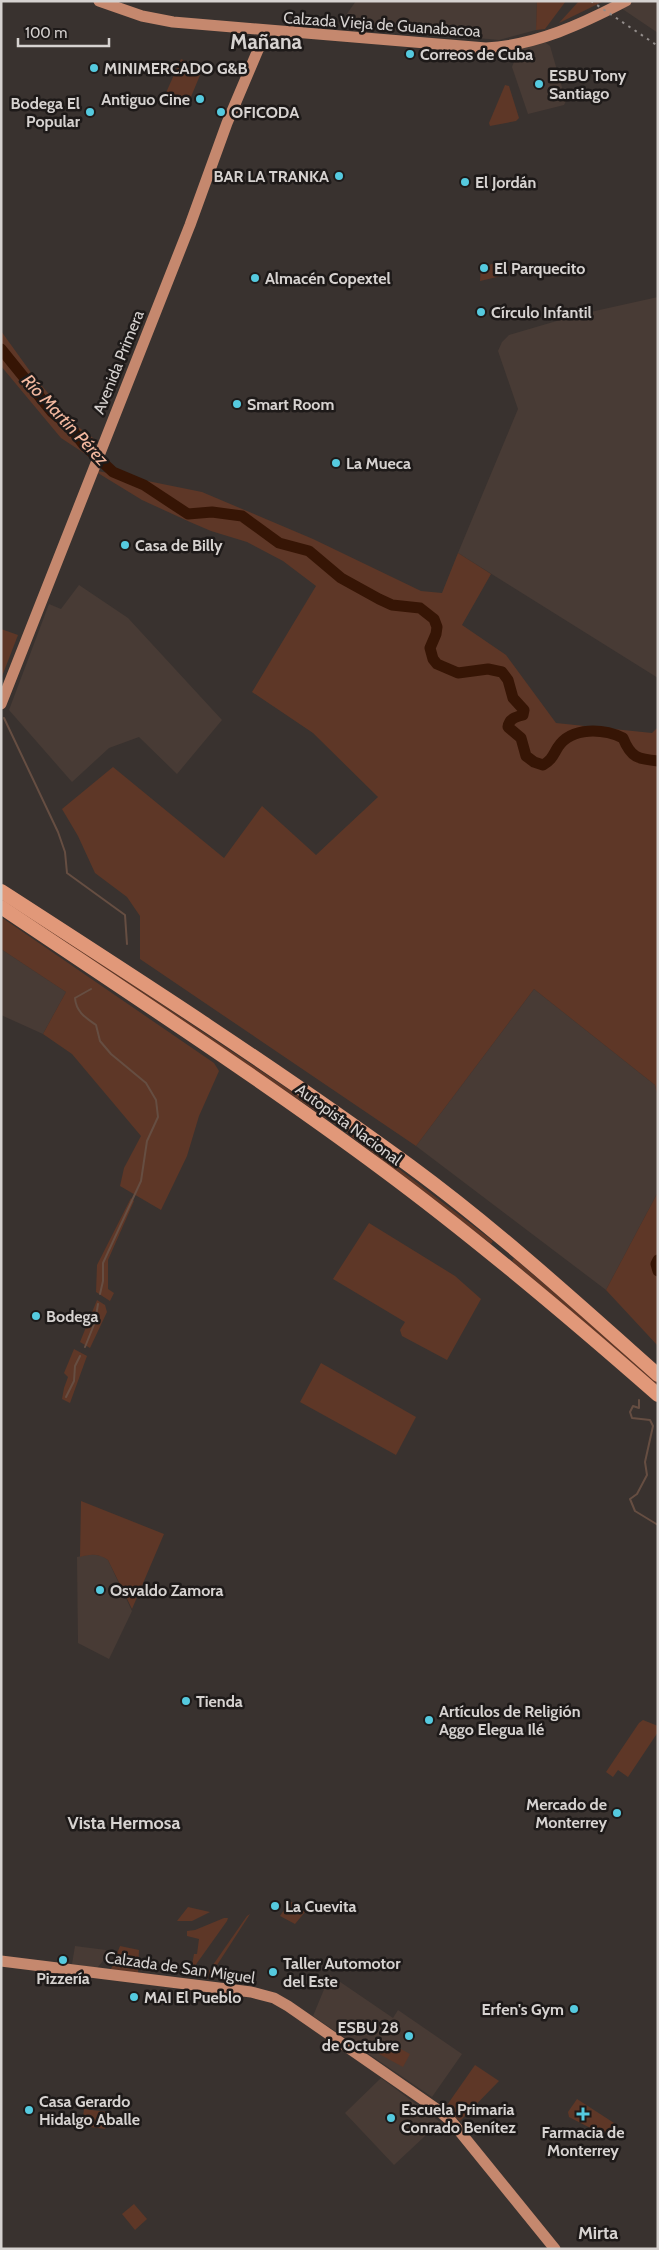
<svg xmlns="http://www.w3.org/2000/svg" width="659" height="2250" font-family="Cabin,sans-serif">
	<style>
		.built { fill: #483b35 }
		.green { fill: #5e3727 }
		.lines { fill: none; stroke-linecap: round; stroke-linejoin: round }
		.stream { stroke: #664e42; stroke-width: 2 }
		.river { stroke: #361505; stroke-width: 11 }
		.major { stroke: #c5886e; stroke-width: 11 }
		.highway { stroke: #e19879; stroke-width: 14 }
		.rail { stroke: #928c8a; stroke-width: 2; stroke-dasharray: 2.5 5; stroke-linecap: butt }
		.poi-dot { fill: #55cadf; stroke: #1e1a19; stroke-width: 2 }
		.labels { text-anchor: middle; stroke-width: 5; stroke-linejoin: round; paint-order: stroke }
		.street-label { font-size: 16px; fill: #d6d2d0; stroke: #1e1a19 }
		.poi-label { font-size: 16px; font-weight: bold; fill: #d6d2d0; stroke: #1e1a19; text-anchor: start }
		.water-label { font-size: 18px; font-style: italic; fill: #f3b89f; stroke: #1e1a19 }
		.neighbourhood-label { font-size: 18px; font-weight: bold; fill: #d6d2d0; stroke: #1e1a19 }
		.district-label { font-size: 21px; font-weight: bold; fill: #d6d2d0; stroke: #1e1a19 }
	</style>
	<rect width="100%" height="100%" fill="#39322f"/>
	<!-- built -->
	<g class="built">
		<path d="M 356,1 L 537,1 L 536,30 L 499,40 L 339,25 Z"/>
		<path d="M 619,1 L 658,1 L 658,33 L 621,8 Z"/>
		<path d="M 536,42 L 546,43 L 550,46 L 566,101 L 564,105 L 528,114 L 512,67 L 519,48 Z"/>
		<path d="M 658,297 L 658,678 L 458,553 L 518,409 L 498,351 L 502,342 L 509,335 L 577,315 Z"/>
		<path d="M 79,585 L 128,618 L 222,720 L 177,774 L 139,737 L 109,748 L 72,782 L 9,710 L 49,604 L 61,609 Z"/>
		<path d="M 1,949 L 66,992 L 43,1034 L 1,1015 Z"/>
		<path d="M 534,989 L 655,1085 L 658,1097 L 658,1192 L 606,1290 L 416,1146 Z"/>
		<path d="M 91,1554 L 102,1556 L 108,1560 L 132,1611 L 109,1659 L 78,1643 L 77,1557 Z"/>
		<path d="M 75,1946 L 106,1950 L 103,1961 L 97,1968 L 72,1964 Z"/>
		<path d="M 330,1975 L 393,2018 L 398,2010 L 462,2054 L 432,2097 L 313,2016 Z"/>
		<path d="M 381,2078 L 440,2122 L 394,2165 L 345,2113 Z"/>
	</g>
	<!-- green -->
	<g class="green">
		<path d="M 537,1 L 566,1 L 545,29 L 536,30 Z"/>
		<path d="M 579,1 L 604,1 L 559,23 Z"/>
		<path d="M 181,59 L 203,68 L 188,104 L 165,95 Z"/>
		<path d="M 505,85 L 509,86 L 519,118 L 516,121 L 490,126 L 489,123 Z"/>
		<path d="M 507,260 L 510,274 L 480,281 L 481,267 Z"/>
		<path d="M 1,331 L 32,374 L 73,423 L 97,441 L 93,459 L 61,438 L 1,366 Z"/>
		<path d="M 93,470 L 202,492 L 313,539 L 421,591 L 442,593 L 458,553 L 491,574 L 462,625 L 506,655 L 556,723 L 652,733 L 658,727 L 658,1097 L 655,1085 L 534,989 L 416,1146 L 140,959 L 140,916 L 127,897 L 95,873 L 78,836 L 62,809 L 113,767 L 224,858 L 262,806 L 316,855 L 378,797 L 313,733 L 252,692 L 316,586 L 283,561 L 247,542 L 211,531 L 190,522 L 142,500 Z"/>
		<path d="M 1,629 L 18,635 L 1,679 Z"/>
		<path d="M 14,905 L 340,1124 L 493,1241 L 491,1244 L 338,1126 L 12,908 Z"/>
		<path d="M 1,917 L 214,1063 L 219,1071 L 199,1116 L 187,1156 L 161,1210 L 120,1186 L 124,1168 L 141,1136 L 72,1054 L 43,1034 L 66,992 L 1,949 Z"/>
		<path d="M 658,1192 L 658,1346 L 606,1290 Z"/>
		<path d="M 131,1198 L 134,1201 L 108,1260 L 108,1289 L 114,1293 L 110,1301 L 96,1292 L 97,1265 Z"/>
		<path d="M 369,1223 L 455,1276 L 481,1299 L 447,1360 L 402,1336 L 400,1330 L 405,1322 L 333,1279 Z"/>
		<path d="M 514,1258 L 658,1382 L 658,1386 L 512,1261 Z"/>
		<path d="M 97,1300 L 105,1305 L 107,1312 L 90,1348 L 80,1342 Z"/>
		<path d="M 74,1349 L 87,1356 L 70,1403 L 62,1399 L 64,1388 L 68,1377 L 64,1373 Z"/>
		<path d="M 321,1363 L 416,1417 L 396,1455 L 300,1402 Z"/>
		<path d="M 81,1501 L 164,1534 L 132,1609 L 108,1560 C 98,1553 90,1554 80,1557 Z"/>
		<path d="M 643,1720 L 658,1726 L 658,1732 L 628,1777 L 618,1770 L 613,1777 L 606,1772 L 639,1723 Z"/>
		<path d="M 290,1901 L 305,1912 L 295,1924 L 280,1916 Z"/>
		<path d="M 188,1907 L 210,1912 L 192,1921 L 177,1921 Z"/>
		<path d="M 250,1914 L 208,1979 L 206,1979 L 206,1975 L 247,1916 Z"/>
		<path d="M 224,1918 L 228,1918 L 227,1921 L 187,1977 L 183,1975 L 185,1964 L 192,1965 L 194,1954 L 197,1954 L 199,1939 L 187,1936 L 187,1931 L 195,1930 Z"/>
		<path d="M 120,1946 L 139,1950 L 138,1973 L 111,1969 Z"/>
		<path d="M 386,2041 L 410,2054 L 403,2067 L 379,2054 Z"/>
		<path d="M 475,2065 L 499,2081 L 460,2121 L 445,2108 Z"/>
		<path d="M 577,2099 L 614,2123 L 608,2133 L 602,2134 L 569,2117 L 568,2112 Z"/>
		<path d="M 84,2109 L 107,2112 L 105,2129 L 82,2126 Z"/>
		<path d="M 134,2204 L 147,2219 L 135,2230 L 122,2214 Z"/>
	</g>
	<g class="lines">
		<!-- stream -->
		<g class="stream">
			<path d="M 4,718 L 58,832 L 65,852 L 67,873 L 125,915 L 127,944"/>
			<path d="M 91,989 L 75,998 C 76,1012 86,1018 96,1025 L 100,1041 L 111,1054 L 146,1083 L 156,1100 L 158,1117 L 147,1141 L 141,1181 L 103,1263 L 103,1281 L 100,1294"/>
			<path d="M 85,1347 L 95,1322 L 98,1304"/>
			<path d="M 66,1397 L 74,1381 L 75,1366 L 80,1356"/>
			<path d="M 639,1400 L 639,1408 L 633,1406 L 630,1412 L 632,1418 L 650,1420 L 653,1426 L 645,1462 L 647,1475 L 637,1494 L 630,1499 L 635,1511 L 658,1525"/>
		</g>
		<!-- river -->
		<g class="river">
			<path d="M 1,349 L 52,412 L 70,427 L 83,444 L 113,472 L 144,485 L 188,514 L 212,512 L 242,516 L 279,543 L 309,551 L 341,578 L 379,599 L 392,605 L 420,608 L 434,619 L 437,627 L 436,634 L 430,648 L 433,659 L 437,664 L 458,673 L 488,669 L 502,672 L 508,680 L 513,698 L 524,710 L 523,715 C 515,717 509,719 508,727 L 521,738 L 526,756 L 534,762 L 543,765 C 552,760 553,755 558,747 C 572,726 604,729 623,738 C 631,758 638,759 658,761"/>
			<path d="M 658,1260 L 656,1264 L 658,1271"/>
		</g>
		<!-- major -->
		<g class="major">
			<path d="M 99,1 L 142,16 L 173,22 L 486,48 C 537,45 582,24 626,1"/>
			<path d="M 1,704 L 190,225 L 227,123 L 266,31"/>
			<path d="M 1,1961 L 251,1992 L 274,1998 L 288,2006 L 438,2110 L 452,2122 L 555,2249"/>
		</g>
		<!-- highway -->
		<g class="highway">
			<path d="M 1,891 C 139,980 277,1069 410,1166 C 497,1230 577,1303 658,1375"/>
			<path d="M 1,907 C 129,993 258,1077 381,1168 C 477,1239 568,1316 658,1395"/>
		</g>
		<!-- rail -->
		<path class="rail" d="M 591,1 L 658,46"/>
	</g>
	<!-- markers -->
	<g class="poi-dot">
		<circle cx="410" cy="54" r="5"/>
		<circle cx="94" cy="68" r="5"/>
		<circle cx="539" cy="84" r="5"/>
		<circle cx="200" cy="99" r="5"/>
		<circle cx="90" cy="112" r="5"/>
		<circle cx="221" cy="112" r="5"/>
		<circle cx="339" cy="176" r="5"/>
		<circle cx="465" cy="182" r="5"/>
		<circle cx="484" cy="268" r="5"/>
		<circle cx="255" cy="278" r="5"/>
		<circle cx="481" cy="312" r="5"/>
		<circle cx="237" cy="404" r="5"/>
		<circle cx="336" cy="463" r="5"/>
		<circle cx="125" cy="545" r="5"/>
		<circle cx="36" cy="1316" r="5"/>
		<circle cx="100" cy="1590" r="5"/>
		<circle cx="186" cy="1701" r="5"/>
		<circle cx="429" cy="1720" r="5"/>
		<circle cx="617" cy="1813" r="5"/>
		<circle cx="275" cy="1906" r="5"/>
		<circle cx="63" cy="1960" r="5"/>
		<circle cx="273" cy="1972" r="5"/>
		<circle cx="134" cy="1997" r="5"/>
		<circle cx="574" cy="2009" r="5"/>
		<circle cx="409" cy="2036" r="5"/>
		<circle cx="29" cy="2110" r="5"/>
		<path d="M580.5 2106.5h5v5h5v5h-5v5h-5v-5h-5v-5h5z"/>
		<circle cx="391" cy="2118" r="5"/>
	</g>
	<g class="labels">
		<!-- street labels -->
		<g class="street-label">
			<text transform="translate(382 24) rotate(4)" y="6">Calzada Vieja de Guanabacoa</text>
			<text transform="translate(118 362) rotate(-68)" y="6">Avenida Primera</text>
			<text transform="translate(349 1124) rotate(36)" y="6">Autopista Nacional</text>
			<text transform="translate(180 1967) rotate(8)" y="6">Calzada de San Miguel</text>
		</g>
		<!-- poi labels -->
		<g class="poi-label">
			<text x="420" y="60">Correos de Cuba</text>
			<text x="104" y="74">MINIMERCADO G&amp;B</text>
			<text x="549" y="81">ESBU Tony<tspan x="549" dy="18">Santiago</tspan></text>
			<text x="190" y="105" text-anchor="end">Antiguo Cine</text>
			<text x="80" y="109" text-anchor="end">Bodega El<tspan x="80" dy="18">Popular</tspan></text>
			<text x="231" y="118">OFICODA</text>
			<text x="329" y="182" text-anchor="end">BAR LA TRANKA</text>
			<text x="475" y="188">El Jordán</text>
			<text x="494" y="274">El Parquecito</text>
			<text x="265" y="284">Almacén Copextel</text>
			<text x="491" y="318">Círculo Infantil</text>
			<text x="247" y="410">Smart Room</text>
			<text x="346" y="469">La Mueca</text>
			<text x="135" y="551">Casa de Billy</text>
			<text x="46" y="1322">Bodega</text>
			<text x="110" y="1596">Osvaldo Zamora</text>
			<text x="196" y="1707">Tienda</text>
			<text x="439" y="1717">Artículos de Religión<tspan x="439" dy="18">Aggo Elegua Ilé</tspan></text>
			<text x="607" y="1810" text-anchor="end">Mercado de<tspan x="607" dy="18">Monterrey</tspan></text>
			<text x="285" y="1912">La Cuevita</text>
			<text x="283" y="1969">Taller Automotor<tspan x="283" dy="18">del Este</tspan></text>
			<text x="63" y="1984" text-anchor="middle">Pizzería</text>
			<text x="144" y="2003">MAI El Pueblo</text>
			<text x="564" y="2015" text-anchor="end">Erfen's Gym</text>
			<text x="399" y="2033" text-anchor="end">ESBU 28<tspan x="399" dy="18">de Octubre</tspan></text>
			<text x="39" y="2107">Casa Gerardo<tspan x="39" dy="18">Hidalgo Aballe</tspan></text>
			<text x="401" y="2115">Escuela Primaria<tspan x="401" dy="18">Conrado Benítez</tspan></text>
			<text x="583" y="2138" text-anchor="middle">Farmacia de<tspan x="583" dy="18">Monterrey</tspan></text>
		</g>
		<!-- water labels -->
		<g class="water-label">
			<text transform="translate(65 420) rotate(47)" y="6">Río Martín Pérez</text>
		</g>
		<!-- neighbourhood labels -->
		<g class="neighbourhood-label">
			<text x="124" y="1829">Vista Hermosa</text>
			<text x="598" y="2239">Mirta</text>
		</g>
		<!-- district labels -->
		<g class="district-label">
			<text x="266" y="49">Mañana</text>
		</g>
	</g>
	<!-- border -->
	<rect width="659" height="2250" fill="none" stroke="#d6d2d0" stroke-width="5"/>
	<!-- scale -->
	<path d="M18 38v8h91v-8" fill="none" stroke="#d6d2d0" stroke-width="2.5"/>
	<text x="25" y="38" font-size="15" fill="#d6d2d0" stroke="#1e1a19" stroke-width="4" paint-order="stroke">100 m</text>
</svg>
